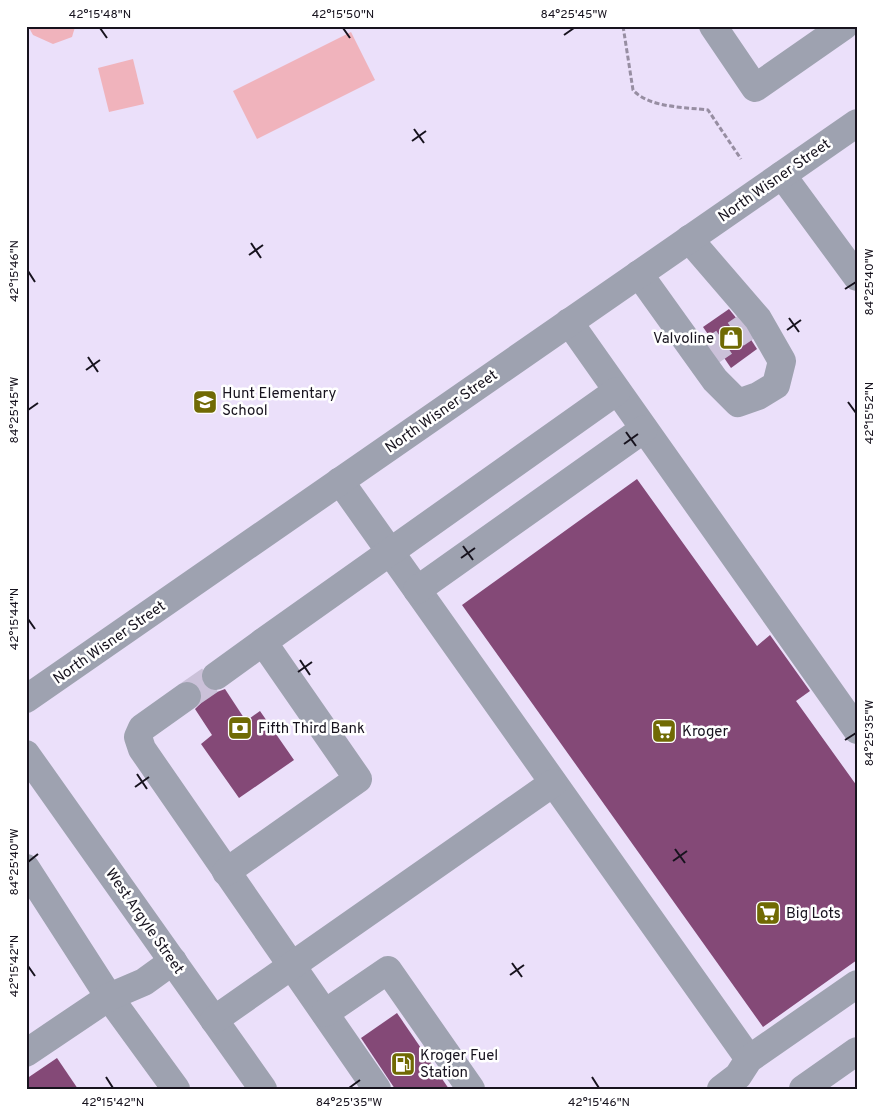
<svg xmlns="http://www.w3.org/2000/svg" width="883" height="1115" font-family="Overpass,sans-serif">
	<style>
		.green { fill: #f0b3bc }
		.building { fill: #844977 }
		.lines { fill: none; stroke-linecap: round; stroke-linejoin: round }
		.minor-tunnel { stroke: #cbc1d9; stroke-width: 28; stroke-dasharray: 28 14; stroke-linecap: butt }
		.path { stroke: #978ea2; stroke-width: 3; stroke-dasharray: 5 2.5; stroke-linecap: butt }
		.minor { stroke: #9ea2b0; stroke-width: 28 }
		.ticks { fill: none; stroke: #17131e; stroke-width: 2 }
		.labels { text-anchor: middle; stroke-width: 5; stroke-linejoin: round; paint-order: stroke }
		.street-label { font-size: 15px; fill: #17131e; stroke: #fff }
		.poi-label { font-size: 15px; fill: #17131e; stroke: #fff; text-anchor: start }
		.neatline { fill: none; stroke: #17131e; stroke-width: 2 }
		.ticks-label { font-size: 12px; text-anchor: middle; fill: #17131e }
	</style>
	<rect width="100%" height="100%" fill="#ebe0fa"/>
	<!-- green -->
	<g class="green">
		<path d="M 28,26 L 75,26 L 75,27 L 72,37 L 53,44 L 33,35 Z"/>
		<path d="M 351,32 L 375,80 L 257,139 L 233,91 Z"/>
		<path d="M 133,59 L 144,104 L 109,112 L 98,68 Z"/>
	</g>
	<!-- building -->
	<g class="building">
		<path d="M 729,309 L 741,324 L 757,349 L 731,368 L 703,327 Z"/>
		<path d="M 637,479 L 757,646 L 770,635 L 810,691 L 796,701 L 857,786 L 857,960 L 763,1027 L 462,605 Z"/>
		<path d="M 201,676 L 203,685 L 209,690 L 217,692 L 225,689 L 246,721 L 260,711 L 294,760 L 239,798 L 201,744 L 212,735 L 195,709 L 201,703 L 202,694 L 199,687 L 193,682 Z"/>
		<path d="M 397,1013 L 449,1089 L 395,1089 L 361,1038 Z"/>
		<path d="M 57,1058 L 78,1089 L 26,1089 L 26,1079 Z"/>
	</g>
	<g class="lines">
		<!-- minor-tunnel -->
		<g class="minor-tunnel">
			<path d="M 701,358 L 758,319"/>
			<path d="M 187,696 L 216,676"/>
		</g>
		<!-- path -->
		<path class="path" d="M 623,26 L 633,90 C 649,108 685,107 708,110 L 741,159"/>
		<!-- minor -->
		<g class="minor">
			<path d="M 713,26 L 755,88 L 844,26"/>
			<path d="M 782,175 L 857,277"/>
			<path d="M 639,274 L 715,380 L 738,403 L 758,396 L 776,385 L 782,361 L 758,319 L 689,239"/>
			<path d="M 569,322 L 857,730"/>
			<path d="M 340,481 L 749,1059"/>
			<path d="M 417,590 L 644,429"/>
			<path d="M 216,676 L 263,642"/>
			<path d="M 187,696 L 142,728 L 138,737 L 142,749 L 377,1089"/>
			<path d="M 26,699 L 857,123"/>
			<path d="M 26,754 L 263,1089"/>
			<path d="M 26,868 L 109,997 L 176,1089"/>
			<path d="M 226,872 L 358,779 L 263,642 L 617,391"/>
			<path d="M 325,1013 L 388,970 L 471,1089"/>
			<path d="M 214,1020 L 553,783"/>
			<path d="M 26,1053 L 109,997 L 144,982 L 173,961"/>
			<path d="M 721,1089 L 738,1076 L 749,1059 L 857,984"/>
			<path d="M 803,1089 L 857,1051"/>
		</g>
	</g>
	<!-- ticks -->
	<path class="ticks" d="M 100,28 L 107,38M 343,28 L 350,38M 564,35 L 574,28M 414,129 L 424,143M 412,141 L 426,131M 251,243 L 261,258M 249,255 L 263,245M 28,271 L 35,282M 845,289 L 856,282M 789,318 L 799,332M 787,330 L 801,320M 88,357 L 98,372M 86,370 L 100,360M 848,402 L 856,413M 28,410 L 38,403M 626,432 L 636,446M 624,444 L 638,434M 463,546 L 473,560M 461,558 L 475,548M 28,619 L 35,629M 300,660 L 310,675M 298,672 L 312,662M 845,740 L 856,733M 137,774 L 147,789M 135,787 L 149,777M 675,849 L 685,863M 673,861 L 687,851M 28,862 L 38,854M 512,963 L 522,977M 28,966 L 35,976M 510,975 L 524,965M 106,1077 L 113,1088M 592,1077 L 599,1088M 349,1088 L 360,1080"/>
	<!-- icons -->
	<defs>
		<symbol id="shop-square" viewBox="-11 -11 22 22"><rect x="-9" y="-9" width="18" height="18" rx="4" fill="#706a04" stroke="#fff"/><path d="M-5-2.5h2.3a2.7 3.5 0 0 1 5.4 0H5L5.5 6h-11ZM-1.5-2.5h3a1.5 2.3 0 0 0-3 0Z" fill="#fff"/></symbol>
		<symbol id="school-square" viewBox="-11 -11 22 22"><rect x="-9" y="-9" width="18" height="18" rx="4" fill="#706a04" stroke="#fff"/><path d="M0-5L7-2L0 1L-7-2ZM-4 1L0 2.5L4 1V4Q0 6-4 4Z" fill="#fff"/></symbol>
		<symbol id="bank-square" viewBox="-11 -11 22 22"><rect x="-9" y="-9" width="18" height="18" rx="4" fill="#706a04" stroke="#fff"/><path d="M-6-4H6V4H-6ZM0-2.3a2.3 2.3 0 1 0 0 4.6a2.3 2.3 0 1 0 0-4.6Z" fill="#fff"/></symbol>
		<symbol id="supermarket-square" viewBox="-11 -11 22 22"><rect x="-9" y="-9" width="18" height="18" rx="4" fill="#706a04" stroke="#fff"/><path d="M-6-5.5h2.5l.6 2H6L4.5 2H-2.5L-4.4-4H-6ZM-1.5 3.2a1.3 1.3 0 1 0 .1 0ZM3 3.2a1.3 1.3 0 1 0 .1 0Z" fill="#fff"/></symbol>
		<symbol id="fuel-square" viewBox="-11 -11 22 22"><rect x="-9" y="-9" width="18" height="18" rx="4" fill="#706a04" stroke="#fff"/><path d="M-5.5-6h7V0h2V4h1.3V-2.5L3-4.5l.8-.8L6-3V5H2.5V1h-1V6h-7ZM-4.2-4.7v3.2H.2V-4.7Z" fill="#fff"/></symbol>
	</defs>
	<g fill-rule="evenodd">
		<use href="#shop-square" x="717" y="324" width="28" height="28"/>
		<use href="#school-square" x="191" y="388" width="28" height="28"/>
		<use href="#bank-square" x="226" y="714" width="28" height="28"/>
		<use href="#supermarket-square" x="650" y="717" width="28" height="28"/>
		<use href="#supermarket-square" x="754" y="899" width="28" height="28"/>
		<use href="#fuel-square" x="389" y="1050" width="28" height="28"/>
	</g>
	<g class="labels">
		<!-- street labels -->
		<g class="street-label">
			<text transform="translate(774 180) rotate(-35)" y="5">North Wisner Street</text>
			<text transform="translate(441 411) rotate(-35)" y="5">North Wisner Street</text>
			<text transform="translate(109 642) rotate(-35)" y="5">North Wisner Street</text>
			<text transform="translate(145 921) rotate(55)" y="5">West Argyle Street</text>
		</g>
		<!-- poi labels -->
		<g class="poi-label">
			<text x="714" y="343" text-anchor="end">Valvoline</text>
			<text x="222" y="398">Hunt Elementary<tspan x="222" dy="17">School</tspan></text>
			<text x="258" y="733">Fifth Third Bank</text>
			<text x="682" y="736">Kroger</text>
			<text x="786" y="918">Big Lots</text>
			<text x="420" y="1060">Kroger Fuel<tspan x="420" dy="17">Station</tspan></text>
		</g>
	</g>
	<!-- border -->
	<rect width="883" height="1115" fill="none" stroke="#ffffff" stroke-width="55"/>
	<rect x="28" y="28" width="828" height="1060" class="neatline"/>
	<g class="ticks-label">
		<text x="100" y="18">42°15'48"N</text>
		<text x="343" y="18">42°15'50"N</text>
		<text x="574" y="18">84°25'45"W</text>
		<text transform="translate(14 271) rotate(-90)" y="4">42°15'46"N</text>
		<text transform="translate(869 282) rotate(-90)" y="4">84°25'40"W</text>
		<text transform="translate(14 410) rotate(-90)" y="4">84°25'45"W</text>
		<text transform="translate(869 413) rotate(-90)" y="4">42°15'52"N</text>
		<text transform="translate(14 619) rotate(-90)" y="4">42°15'44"N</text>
		<text transform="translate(869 733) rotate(-90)" y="4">84°25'35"W</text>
		<text transform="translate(14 862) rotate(-90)" y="4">84°25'40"W</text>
		<text transform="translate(14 966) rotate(-90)" y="4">42°15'42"N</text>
		<text x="113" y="1106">42°15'42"N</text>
		<text x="349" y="1106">84°25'35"W</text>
		<text x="599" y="1106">42°15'46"N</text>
	</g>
</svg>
